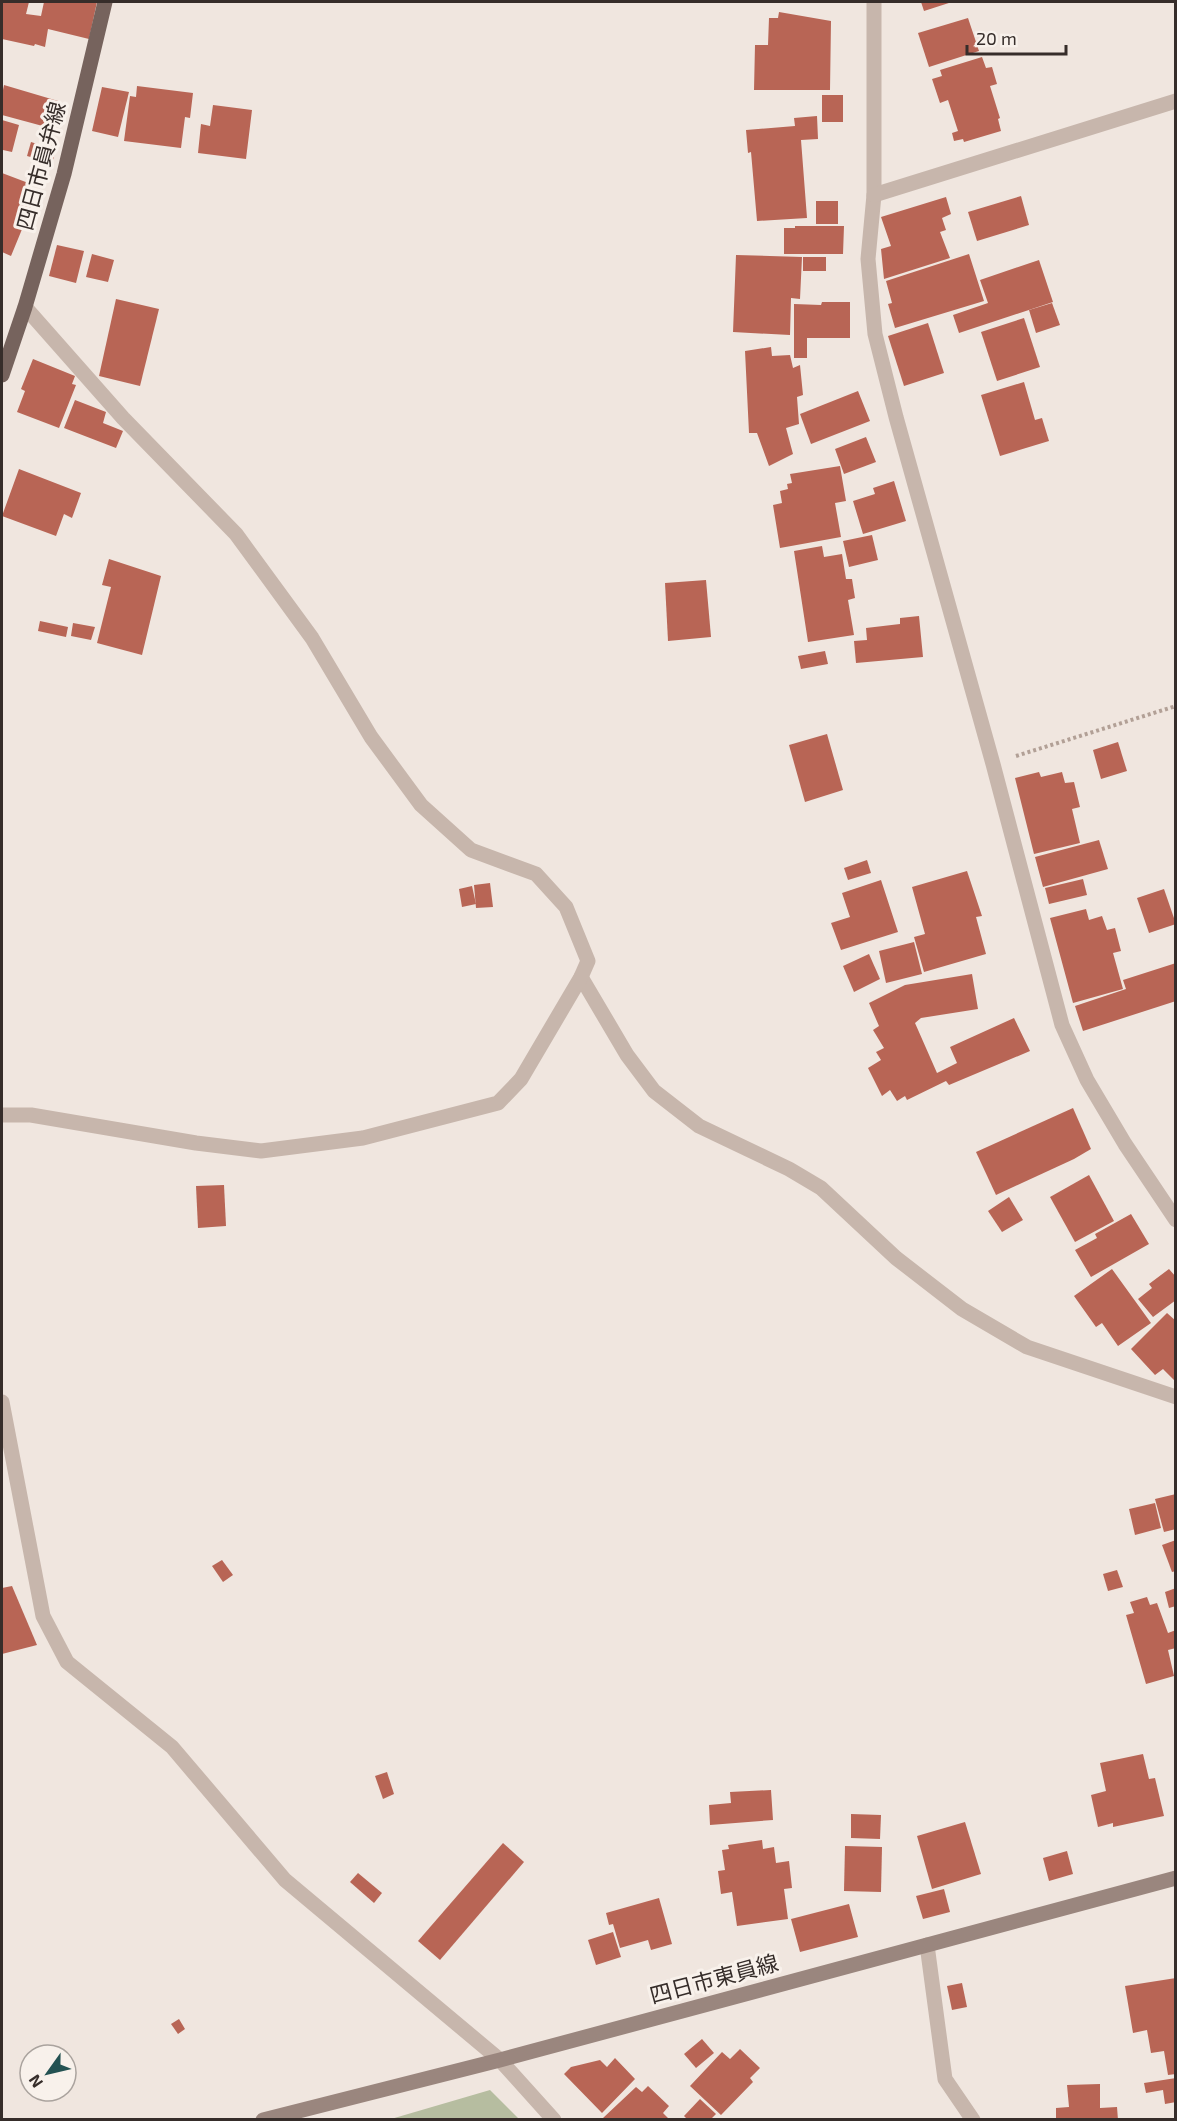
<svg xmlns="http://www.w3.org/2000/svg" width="1177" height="2121" font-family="'Exo 2','Noto Sans JP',sans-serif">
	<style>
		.green { fill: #b6bda0 }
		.building { fill: #b86555 }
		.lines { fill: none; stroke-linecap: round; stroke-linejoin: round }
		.path { stroke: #b2a096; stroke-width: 4; stroke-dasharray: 3 3; stroke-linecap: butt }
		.street { stroke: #c7b6ac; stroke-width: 15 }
		.secondary { stroke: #9a867e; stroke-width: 15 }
		.primary { stroke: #76635d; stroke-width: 15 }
		.labels { text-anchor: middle; stroke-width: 6; stroke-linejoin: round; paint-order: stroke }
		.street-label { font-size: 22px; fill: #362d2a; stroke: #f8f1eb }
	</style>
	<rect width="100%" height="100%" fill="#f0e6df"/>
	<!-- green -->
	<path class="green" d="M 490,2090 L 519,2119 L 391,2119 Z"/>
	<!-- building -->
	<g class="building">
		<path d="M 2,2 L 29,2 L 26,14 L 41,16 L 44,2 L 97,2 L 89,39 L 48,29 L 45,47 L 35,44 L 34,46 L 2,39 Z"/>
		<path d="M 921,2 L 952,2 L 924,11 Z"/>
		<path d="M 779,12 L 831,21 L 830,90 L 754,90 L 755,45 L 768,45 L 769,18 L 778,18 Z"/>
		<path d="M 968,18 L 979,51 L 929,67 L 918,33 Z"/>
		<path d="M 982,57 L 986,68 L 992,67 L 997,84 L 990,86 L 1000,118 L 998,119 L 1001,131 L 964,142 L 963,139 L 954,141 L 952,133 L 958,131 L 948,100 L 940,103 L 932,79 L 942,76 L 940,70 Z"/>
		<path d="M 4,85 L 58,101 L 50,128 L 2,115 L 2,95 Z"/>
		<path d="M 137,86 L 193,93 L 190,118 L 185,117 L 181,148 L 124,141 L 130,96 L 136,97 Z"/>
		<path d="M 102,87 L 129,92 L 118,137 L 92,131 Z"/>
		<rect x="822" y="95" width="21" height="27"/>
		<path d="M 213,105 L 252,110 L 246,159 L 198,153 L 201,124 L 210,126 Z"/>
		<path d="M 817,116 L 818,139 L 801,140 L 807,218 L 757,221 L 751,152 L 748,153 L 746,130 L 795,126 L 794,118 Z"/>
		<path d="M 2,120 L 19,125 L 12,152 L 3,150 L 2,155 Z"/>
		<path d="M 31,142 L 56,150 L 52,163 L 27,156 Z"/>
		<path d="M 2,173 L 31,184 L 24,202 L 32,205 L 11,256 L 2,252 Z"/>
		<path d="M 1021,196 L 1029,225 L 977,241 L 968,212 Z"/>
		<path d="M 946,197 L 951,214 L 942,218 L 946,230 L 940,232 L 950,258 L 884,279 L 881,249 L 891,246 L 881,217 Z"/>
		<rect x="816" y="201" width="22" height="23"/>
		<path d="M 795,226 L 844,226 L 843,254 L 784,254 L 784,228 L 795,228 Z"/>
		<path d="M 57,245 L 84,251 L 76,283 L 49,276 Z"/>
		<path d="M 92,254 L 114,260 L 108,282 L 86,277 Z"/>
		<path d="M 969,254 L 984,301 L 895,328 L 888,304 L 892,303 L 886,281 Z"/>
		<path d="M 736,255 L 802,257 L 800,299 L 791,298 L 790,335 L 733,332 Z"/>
		<rect x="803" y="257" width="23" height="14"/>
		<path d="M 1039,260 L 1053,302 L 959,333 L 953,315 L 988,303 L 980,280 Z"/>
		<path d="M 116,299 L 159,309 L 140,386 L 99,376 Z"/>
		<path d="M 822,302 L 850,302 L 850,338 L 807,338 L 807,358 L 794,358 L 794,304 L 821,305 Z"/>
		<path d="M 1052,303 L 1060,325 L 1036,333 L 1029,310 Z"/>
		<path d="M 1024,318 L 1040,367 L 997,381 L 981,332 Z"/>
		<path d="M 928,323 L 944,373 L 904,386 L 888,336 Z"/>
		<path d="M 771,347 L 772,356 L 790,355 L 793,368 L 800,365 L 803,395 L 797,397 L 799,424 L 786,428 L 793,454 L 769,466 L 757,433 L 749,433 L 745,351 Z"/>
		<path d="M 33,359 L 75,376 L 72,384 L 76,385 L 59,428 L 17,412 L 25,391 L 21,389 Z"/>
		<path d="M 1024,382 L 1035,420 L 1042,418 L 1049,441 L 1000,456 L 981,395 Z"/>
		<path d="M 858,391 L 870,421 L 811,444 L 800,414 Z"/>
		<path d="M 75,400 L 106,412 L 103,423 L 123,431 L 116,448 L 64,428 Z"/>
		<path d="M 866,437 L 876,462 L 844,474 L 835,449 Z"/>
		<path d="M 840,466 L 846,501 L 835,503 L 841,537 L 780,548 L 773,505 L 782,503 L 780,491 L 788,489 L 787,484 L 792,483 L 790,474 Z"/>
		<path d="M 19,469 L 81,493 L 72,518 L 64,514 L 56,536 L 2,516 Z"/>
		<path d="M 894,481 L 906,521 L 863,534 L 853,501 L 875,494 L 873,488 Z"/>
		<path d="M 872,535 L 878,560 L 849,567 L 843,541 Z"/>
		<path d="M 822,546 L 824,557 L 842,554 L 846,579 L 852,579 L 855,598 L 848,600 L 854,635 L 808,642 L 794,551 Z"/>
		<path d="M 109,559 L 161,576 L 142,655 L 97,643 L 111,587 L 102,585 Z"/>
		<path d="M 706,580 L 711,637 L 668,641 L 665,583 Z"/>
		<path d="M 919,616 L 923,657 L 856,663 L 854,641 L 867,640 L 866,628 L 900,624 L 900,618 Z"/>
		<path d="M 40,621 L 68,627 L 66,637 L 38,631 Z"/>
		<path d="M 73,623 L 95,627 L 91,640 L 71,636 Z"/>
		<path d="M 825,651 L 828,664 L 801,669 L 798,656 Z"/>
		<path d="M 827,734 L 843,790 L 805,802 L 789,745 Z"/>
		<path d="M 1118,742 L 1127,771 L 1101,779 L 1093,750 Z"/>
		<path d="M 1039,772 L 1041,777 L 1062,772 L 1065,783 L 1074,782 L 1080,807 L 1072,809 L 1080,843 L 1034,854 L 1015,778 Z"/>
		<path d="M 1099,840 L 1108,869 L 1043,887 L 1035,857 Z"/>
		<path d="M 867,860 L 871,873 L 848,880 L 844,868 Z"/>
		<path d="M 967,871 L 982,916 L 976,917 L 986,954 L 924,972 L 914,937 L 925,934 L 912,887 Z"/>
		<path d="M 1083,879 L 1087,895 L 1049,904 L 1045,888 Z"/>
		<path d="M 881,880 L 898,932 L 841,950 L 831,923 L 850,917 L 842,893 Z"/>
		<path d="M 490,883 L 493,907 L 476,908 L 474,885 Z"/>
		<path d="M 472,886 L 476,904 L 462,907 L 459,889 Z"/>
		<path d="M 1164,889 L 1176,924 L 1149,933 L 1137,898 Z"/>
		<path d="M 1086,909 L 1089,920 L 1102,916 L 1107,930 L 1115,928 L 1121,951 L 1113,953 L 1123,989 L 1073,1003 L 1050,918 Z"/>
		<path d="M 914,942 L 922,974 L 886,983 L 879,951 Z"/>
		<path d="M 869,954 L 880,979 L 854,992 L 843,966 Z"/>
		<path d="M 1176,963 L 1176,1001 L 1083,1031 L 1075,1006 L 1126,989 L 1123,980 Z"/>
		<path d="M 972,974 L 978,1009 L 921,1018 L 915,1023 L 937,1073 L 957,1063 L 950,1047 L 1014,1018 L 1030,1051 L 949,1085 L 946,1081 L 907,1100 L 905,1096 L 897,1101 L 890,1090 L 882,1096 L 868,1068 L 881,1060 L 876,1052 L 884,1048 L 873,1030 L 879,1026 L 869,1003 L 905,985 Z"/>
		<path d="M 1073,1108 L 1091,1149 L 1074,1159 L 996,1195 L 976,1152 Z"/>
		<path d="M 1089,1175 L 1114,1221 L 1075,1242 L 1050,1197 Z"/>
		<path d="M 224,1185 L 226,1226 L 198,1228 L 196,1186 Z"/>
		<path d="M 1009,1197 L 1023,1220 L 1002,1232 L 988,1211 Z"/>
		<path d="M 1131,1214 L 1149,1244 L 1091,1277 L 1075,1250 L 1097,1238 L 1095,1234 Z"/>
		<path d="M 1112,1269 L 1151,1323 L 1118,1346 L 1102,1323 L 1096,1327 L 1074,1296 Z"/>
		<path d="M 1169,1269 L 1176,1277 L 1176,1300 L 1153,1317 L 1138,1299 L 1152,1288 L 1149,1284 Z"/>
		<path d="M 1167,1313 L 1176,1321 L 1176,1382 L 1163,1369 L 1155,1375 L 1131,1349 Z"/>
		<path d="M 1176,1494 L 1176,1529 L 1164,1532 L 1155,1499 Z"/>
		<path d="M 1155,1503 L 1161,1528 L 1135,1535 L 1129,1509 Z"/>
		<path d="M 1176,1540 L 1176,1571 L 1172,1572 L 1162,1545 Z"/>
		<path d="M 222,1560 L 233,1575 L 223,1582 L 212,1566 Z"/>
		<path d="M 1117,1570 L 1123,1587 L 1108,1591 L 1103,1574 Z"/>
		<path d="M 12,1586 L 37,1645 L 2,1654 L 2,1588 Z"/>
		<path d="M 1176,1588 L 1176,1606 L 1169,1608 L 1165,1592 Z"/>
		<path d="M 1147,1597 L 1150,1605 L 1157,1603 L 1168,1633 L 1176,1630 L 1176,1648 L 1168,1650 L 1174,1676 L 1146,1684 L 1126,1615 L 1134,1613 L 1130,1602 Z"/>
		<path d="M 1143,1754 L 1149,1779 L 1155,1778 L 1164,1816 L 1113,1827 L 1113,1823 L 1098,1827 L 1091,1795 L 1106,1791 L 1100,1763 Z"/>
		<path d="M 387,1772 L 394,1794 L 383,1799 L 375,1776 Z"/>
		<path d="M 771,1790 L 773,1820 L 710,1825 L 709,1805 L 731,1803 L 730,1792 Z"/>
		<path d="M 851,1814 L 881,1815 L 880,1839 L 851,1838 Z"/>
		<path d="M 965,1822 L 981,1874 L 932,1889 L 917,1836 Z"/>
		<path d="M 762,1840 L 763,1849 L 774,1847 L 776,1863 L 789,1861 L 792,1888 L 784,1889 L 788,1919 L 737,1926 L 732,1892 L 721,1894 L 718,1871 L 725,1870 L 722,1850 L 729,1849 L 728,1845 Z"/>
		<path d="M 503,1843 L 524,1862 L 440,1960 L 418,1941 Z"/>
		<path d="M 845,1846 L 882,1847 L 881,1892 L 844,1891 Z"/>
		<path d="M 1067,1851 L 1073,1874 L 1049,1881 L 1043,1858 Z"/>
		<path d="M 358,1873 L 382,1893 L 374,1903 L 350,1882 Z"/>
		<path d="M 944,1889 L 950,1912 L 923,1919 L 916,1896 Z"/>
		<path d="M 659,1898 L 672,1944 L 651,1950 L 648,1940 L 620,1948 L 613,1924 L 609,1925 L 606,1913 Z"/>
		<path d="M 849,1904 L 858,1937 L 800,1952 L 791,1919 Z"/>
		<path d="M 613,1932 L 621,1957 L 596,1965 L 588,1940 Z"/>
		<path d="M 1176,1978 L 1176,2074 L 1168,2075 L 1164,2051 L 1151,2053 L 1147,2030 L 1133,2033 L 1125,1986 Z"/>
		<path d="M 962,1983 L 967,2007 L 952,2010 L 947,1986 Z"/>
		<path d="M 179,2019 L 185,2029 L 178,2034 L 171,2024 Z"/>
		<path d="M 702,2039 L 714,2053 L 696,2068 L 684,2054 Z"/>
		<path d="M 740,2049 L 760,2068 L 750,2078 L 753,2082 L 721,2115 L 690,2086 L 722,2052 L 730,2059 Z"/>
		<path d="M 615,2058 L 635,2079 L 602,2113 L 564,2074 L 571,2067 L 600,2060 L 607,2067 Z"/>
		<path d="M 1176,2078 L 1176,2102 L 1165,2104 L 1163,2090 L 1146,2093 L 1144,2083 Z"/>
		<path d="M 1100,2084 L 1100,2108 L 1117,2107 L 1118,2120 L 1056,2120 L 1056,2108 L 1069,2107 L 1067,2085 Z"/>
		<path d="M 648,2086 L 669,2106 L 663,2113 L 670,2120 L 603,2118 L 636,2087 L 642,2092 Z"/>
		<path d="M 700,2099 L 716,2114 L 710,2120 L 688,2120 L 684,2116 Z"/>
	</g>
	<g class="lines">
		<!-- path -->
		<path class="path" d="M 1016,756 L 1176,706"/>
		<!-- street -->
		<g class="street">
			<path d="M 874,2 L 874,195 L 868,259 L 875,334 L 896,417 L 993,764 L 1062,1025 L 1087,1080 L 1125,1144 L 1176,1220"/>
			<path d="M 874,195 L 1176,101"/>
			<path d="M 581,977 L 627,1055 L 654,1091 L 699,1126 L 789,1169 L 821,1188 L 896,1258 L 962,1309 L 1027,1347 L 1176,1397"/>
			<path d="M 2,1115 L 31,1115 L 196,1143 L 261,1151 L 363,1138 L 498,1103 L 521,1079 L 581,977 L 588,961 L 566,907 L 536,874 L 471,850 L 421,805 L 371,737 L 312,638 L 236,534 L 123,418 L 25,307"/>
			<path d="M 2,1402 L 43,1616 L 67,1662 L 172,1747 L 285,1880 L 500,2060 L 554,2120"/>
			<path d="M 927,1945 L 945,2079 L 973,2120"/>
		</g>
		<!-- secondary -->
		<path class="secondary" d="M 263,2120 L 500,2060 L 1176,1878"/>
		<!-- primary -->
		<path class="primary" d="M 2,375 L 25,307 L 64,174 L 105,2"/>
	</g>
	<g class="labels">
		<!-- street labels -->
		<g class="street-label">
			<text transform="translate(41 166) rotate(-75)" y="8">四日市員弁線</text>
			<text transform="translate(714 1979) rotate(-15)" y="8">四日市東員線</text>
		</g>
	</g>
	<!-- border -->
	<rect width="1177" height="2121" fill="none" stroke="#362d2a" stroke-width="6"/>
	<!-- north arrow -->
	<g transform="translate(48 2073) rotate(236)"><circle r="28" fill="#f8f1eb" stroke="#aaa39e" stroke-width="1.5"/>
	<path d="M0-4.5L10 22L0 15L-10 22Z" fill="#245252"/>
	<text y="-9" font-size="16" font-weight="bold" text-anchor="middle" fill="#362d2a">N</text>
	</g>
	<!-- scale -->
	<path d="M967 45v9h99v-9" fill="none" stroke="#362d2a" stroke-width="3"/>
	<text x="976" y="45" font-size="18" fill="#362d2a" stroke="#f8f1eb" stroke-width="4.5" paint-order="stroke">20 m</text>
</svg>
